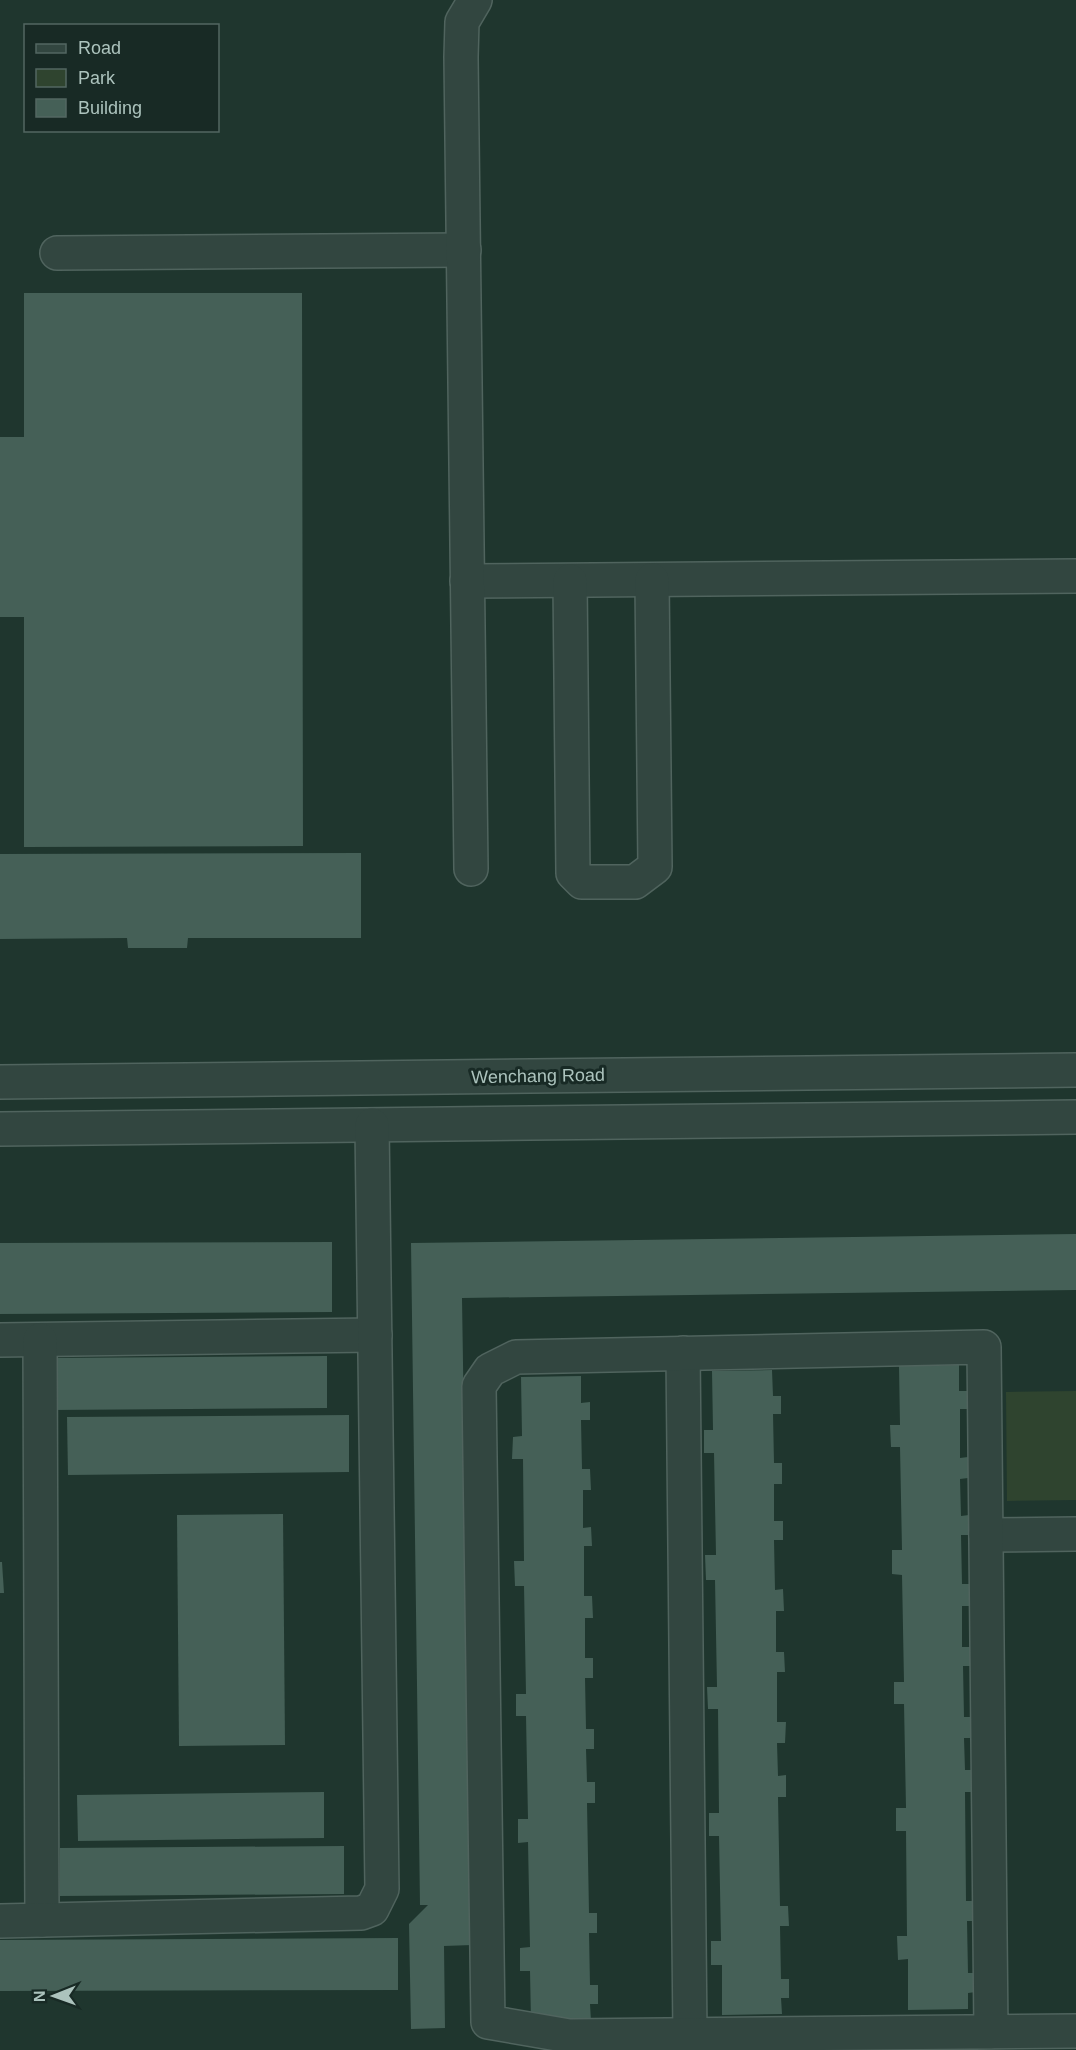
<svg xmlns="http://www.w3.org/2000/svg" width="1076" height="2050" font-family="Arial,sans-serif">
	<style>
		.green { fill: #2f442f }
		.building { fill: #456057 }
		.lines { fill: none; stroke-linecap: round; stroke-linejoin: round }
		.minor-casing { stroke: #50645e; stroke-width: 36 }
		.minor { stroke: #324640; stroke-width: 33 }
		.labels { text-anchor: middle; stroke-width: 6; stroke-linejoin: round; paint-order: stroke }
		.street-label { font-size: 18px; fill: #acc3bd; stroke: #182a25 }
	</style>
	<rect width="100%" height="100%" fill="#1f362e"/>
	<!-- green -->
	<path class="green" d="M 1076,1391 L 1076,1500 L 1007,1501 L 1006,1392 Z"/>
	<!-- building -->
	<g class="building">
		<path d="M 24,293 L 302,293 L 303,846 L 24,847 L 24,617 L 0,617 L 0,437 L 24,437 Z"/>
		<path d="M 361,853 L 361,938 L 188,938 L 187,948 L 128,948 L 127,938 L 0,939 L 0,854 Z"/>
		<path d="M 1076,1234 L 1076,1290 L 462,1298 L 472,1945 L 444,1946 L 445,2028 L 411,2029 L 409,1924 L 428,1905 L 420,1905 L 411,1243 Z"/>
		<path d="M 332,1242 L 332,1312 L 0,1314 L 0,1243 Z"/>
		<path d="M 327,1356 L 327,1408 L 52,1410 L 51,1358 Z"/>
		<path d="M 959,1365 L 959,1391 L 967,1391 L 968,1409 L 960,1409 L 960,1458 L 968,1457 L 968,1478 L 960,1479 L 961,1516 L 969,1515 L 969,1535 L 961,1535 L 962,1584 L 970,1584 L 970,1606 L 962,1606 L 962,1647 L 971,1647 L 971,1666 L 963,1666 L 964,1717 L 972,1717 L 972,1738 L 964,1738 L 965,1770 L 973,1770 L 973,1792 L 965,1792 L 966,1901 L 974,1901 L 975,1921 L 967,1921 L 968,1973 L 976,1973 L 976,1992 L 968,1993 L 968,2009 L 908,2010 L 908,1959 L 898,1960 L 897,1936 L 907,1936 L 906,1831 L 896,1831 L 896,1808 L 906,1808 L 904,1704 L 894,1704 L 894,1682 L 904,1682 L 902,1575 L 892,1574 L 892,1550 L 902,1550 L 900,1447 L 891,1447 L 890,1425 L 900,1425 L 899,1366 Z"/>
		<path d="M 772,1370 L 773,1396 L 781,1396 L 781,1414 L 773,1414 L 774,1463 L 782,1463 L 782,1484 L 774,1484 L 774,1521 L 783,1521 L 783,1540 L 774,1540 L 775,1590 L 783,1589 L 784,1611 L 776,1611 L 776,1652 L 784,1652 L 785,1672 L 777,1672 L 777,1722 L 786,1722 L 785,1743 L 777,1743 L 778,1776 L 786,1775 L 786,1797 L 778,1797 L 780,1906 L 788,1906 L 789,1926 L 780,1926 L 781,1979 L 789,1979 L 789,1998 L 781,1998 L 782,2014 L 722,2015 L 722,1965 L 711,1965 L 711,1941 L 721,1941 L 719,1836 L 709,1836 L 709,1813 L 719,1813 L 718,1709 L 708,1709 L 707,1687 L 717,1687 L 715,1580 L 706,1580 L 705,1555 L 716,1555 L 714,1453 L 704,1453 L 704,1430 L 713,1430 L 712,1371 Z"/>
		<path d="M 581,1376 L 581,1403 L 590,1402 L 590,1420 L 581,1420 L 582,1469 L 590,1469 L 591,1490 L 583,1490 L 583,1528 L 591,1527 L 592,1546 L 584,1546 L 584,1596 L 592,1596 L 593,1618 L 585,1618 L 585,1658 L 593,1658 L 593,1678 L 585,1678 L 586,1729 L 594,1729 L 594,1749 L 586,1749 L 587,1782 L 595,1782 L 595,1803 L 587,1803 L 589,1913 L 597,1913 L 597,1933 L 589,1933 L 590,1985 L 598,1985 L 598,2004 L 590,2004 L 591,2021 L 531,2022 L 530,1971 L 520,1971 L 520,1948 L 530,1947 L 528,1842 L 518,1843 L 518,1819 L 528,1819 L 526,1716 L 516,1716 L 516,1694 L 526,1694 L 524,1586 L 515,1586 L 514,1561 L 524,1561 L 523,1459 L 512,1459 L 513,1437 L 522,1436 L 521,1377 Z"/>
		<path d="M 349,1415 L 349,1472 L 68,1475 L 67,1417 Z"/>
		<path d="M 283,1514 L 285,1745 L 179,1746 L 177,1515 Z"/>
		<path d="M 0,1562 L 2,1562 L 4,1593 L 0,1593 Z"/>
		<path d="M 324,1792 L 324,1838 L 78,1841 L 77,1795 Z"/>
		<path d="M 344,1846 L 344,1894 L 60,1896 L 60,1848 Z"/>
		<path d="M 398,1938 L 398,1990 L 0,1991 L 0,1940 Z"/>
	</g>
	<g class="lines">
		<defs>
			<g id="minor">
				<path d="M 57,253 L 464,250"/>
				<path d="M 467,581 L 1076,576"/>
				<path d="M 570,581 L 573,873 L 582,882 L 635,882 L 655,867 L 652,580"/>
				<path d="M 471,869 L 461,57 L 462,22 L 475,0"/>
				<path d="M 0,1082 L 1076,1070"/>
				<path d="M 0,1129 L 1076,1117"/>
				<path d="M 0,1340 L 375,1335"/>
				<path d="M 40,1340 L 42,1920"/>
				<path d="M 683,1353 L 690,2035"/>
				<path d="M 986,1535 L 1076,1534"/>
				<path d="M 0,1921 L 361,1913 L 372,1909 L 382,1889 L 372,1125"/>
				<path d="M 991,2032 L 984,1347 L 516,1357 L 490,1370 L 479,1386 L 488,2022 L 569,2036 L 1076,2031"/>
			</g>
		</defs>
		<!-- minor casing -->
		<use href="#minor" class="minor-casing"/>
		<!-- minor -->
		<use href="#minor" class="minor"/>
	</g>
	<g class="labels">
		<!-- street labels -->
		<g class="street-label">
			<text transform="translate(538 1076) rotate(-1)" y="6">Wenchang Road</text>
		</g>
	</g>
	<!-- legend -->
	<rect x="24" y="24" width="195" height="108" fill="#182a25" stroke="#536762" stroke-width="1.5"/>
	<rect x="36" y="44" width="30" height="9" fill="#324640" stroke="#536762" stroke-width="1.5"/>
	<text x="78" y="54" font-size="18" fill="#acc3bd">Road</text>
	<rect x="36" y="69" width="30" height="18" fill="#2f442f" stroke="#536762" stroke-width="1.5"/>
	<text x="78" y="84" font-size="18" fill="#acc3bd">Park</text>
	<rect x="36" y="99" width="30" height="18" fill="#456057" stroke="#536762" stroke-width="1.5"/>
	<text x="78" y="114" font-size="18" fill="#acc3bd">Building</text>
	<!-- north arrow -->
	<g transform="translate(54 1996) rotate(269)" stroke="#182a25" stroke-width="4.5" paint-order="stroke">
	<path d="M0-4.5L10 22L0 15L-10 22Z" fill="#acc3bd"/>
	<text y="-9" font-size="16" font-weight="bold" text-anchor="middle" fill="#acc3bd">N</text>
	</g>
</svg>
